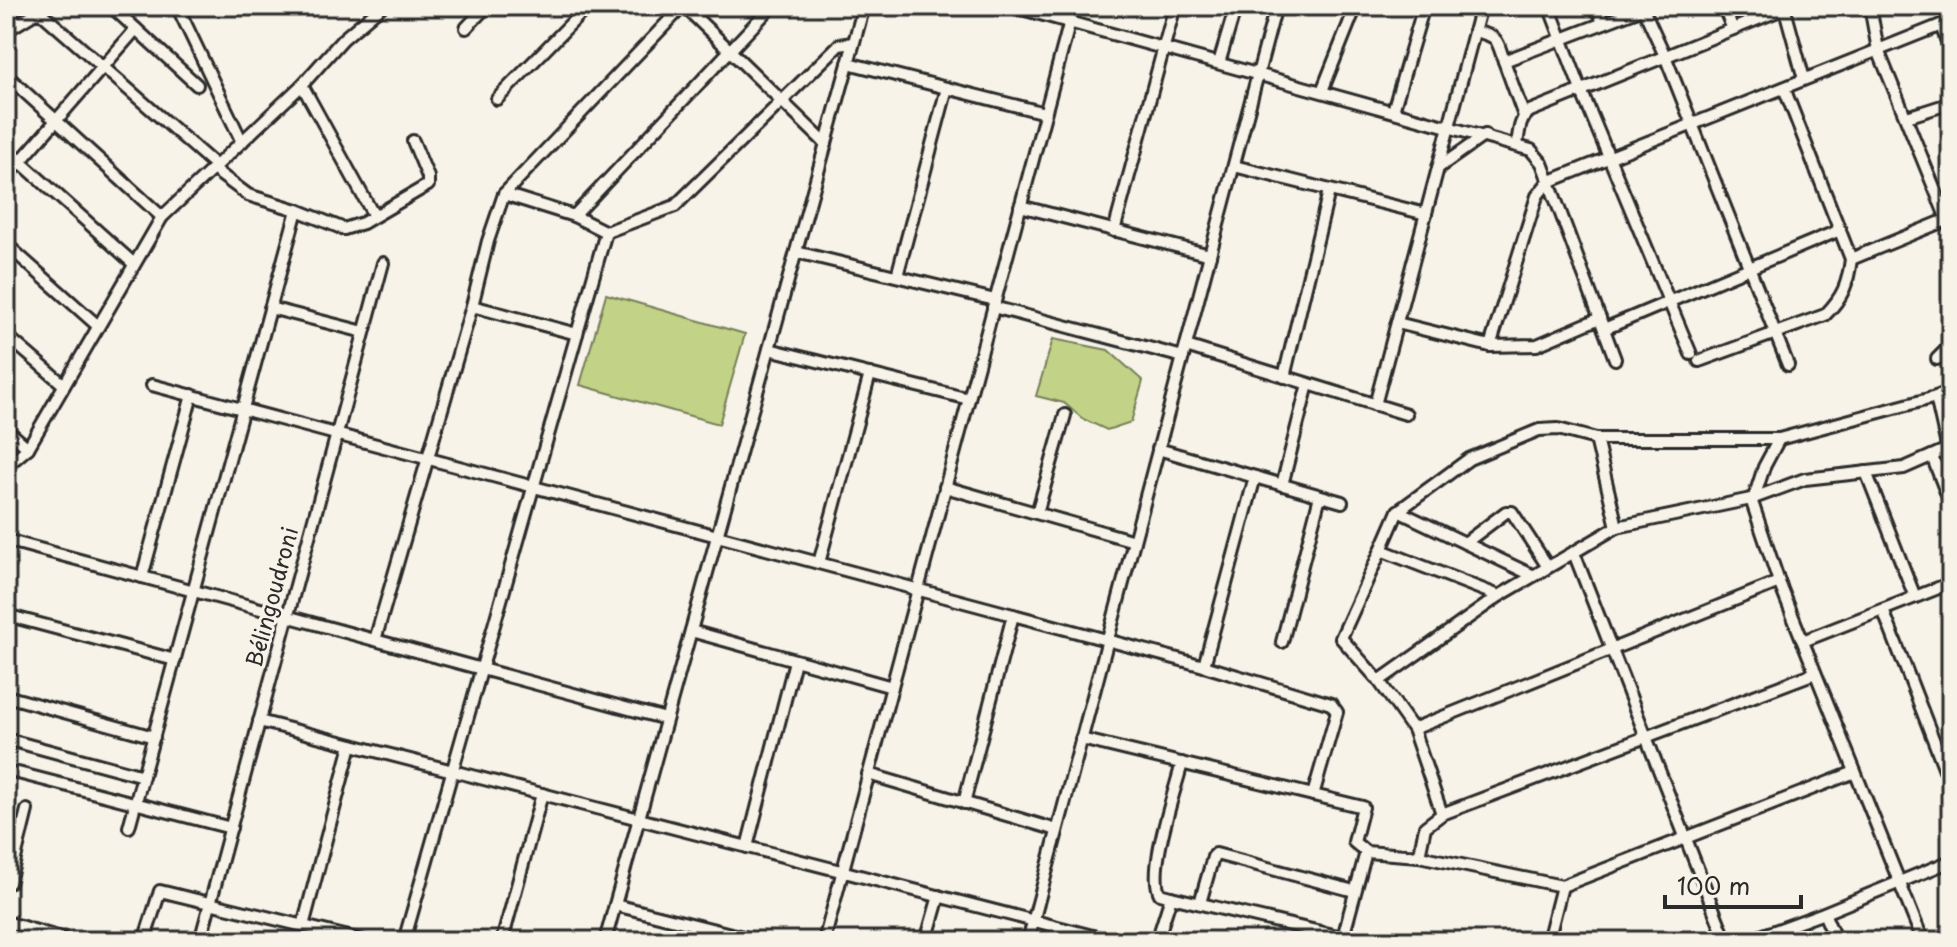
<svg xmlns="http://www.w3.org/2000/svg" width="1957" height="947" font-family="'Playpen Sans',sans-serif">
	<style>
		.green { fill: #c2d387; stroke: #767f59; stroke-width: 2 }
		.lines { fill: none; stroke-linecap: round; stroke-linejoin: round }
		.minor-casing { stroke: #2b2b2b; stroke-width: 16 }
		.minor { stroke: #f7f3e8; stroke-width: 10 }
		.labels { text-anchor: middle; stroke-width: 6; stroke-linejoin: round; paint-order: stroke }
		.street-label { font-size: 22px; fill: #2b2b2b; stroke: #f7f3e8 }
	</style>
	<rect width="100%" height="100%" fill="#f7f3e8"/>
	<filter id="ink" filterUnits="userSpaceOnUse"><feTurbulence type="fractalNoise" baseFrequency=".0125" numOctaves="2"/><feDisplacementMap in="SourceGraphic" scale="16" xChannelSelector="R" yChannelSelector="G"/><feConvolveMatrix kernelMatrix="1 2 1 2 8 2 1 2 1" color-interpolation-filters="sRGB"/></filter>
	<g filter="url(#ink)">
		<!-- green -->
		<g class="green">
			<path d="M 606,294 L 745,334 L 719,424 L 580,385 Z"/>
			<path d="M 1053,339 L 1108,350 L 1143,381 L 1131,422 L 1107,430 L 1083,419 L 1064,403 L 1036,396 Z"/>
		</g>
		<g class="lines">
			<defs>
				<g id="minor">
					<path d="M 111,6 L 197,85"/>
					<path d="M 177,6 L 242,142"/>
					<path d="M 684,6 L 826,144"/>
					<path d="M 1011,6 L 1531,150 L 1542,163 L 1615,359"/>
					<path d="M 1549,6 L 1581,90 L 1691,354"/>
					<path d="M 1597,6 L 1603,23"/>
					<path d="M 1642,6 L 1665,56 L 1788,365"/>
					<path d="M 1723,6 L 1733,29"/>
					<path d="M 1784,6 L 1804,79"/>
					<path d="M 1870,6 L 1878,50 L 1951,229"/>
					<path d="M 39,11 L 216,166"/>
					<path d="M 1941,25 L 1951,53"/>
					<path d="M 466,28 L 487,6"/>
					<path d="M 6,31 L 47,6"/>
					<path d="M 1474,31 C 1499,37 1496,38 1504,61 L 1643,8"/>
					<path d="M 1504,61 L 1524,116"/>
					<path d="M 848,63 L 1045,113"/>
					<path d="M 1219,63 L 1236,6"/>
					<path d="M 6,75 L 162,217"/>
					<path d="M 302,85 L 374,216"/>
					<path d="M 1322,91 L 1356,6"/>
					<path d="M 497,99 L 588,6"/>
					<path d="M 1393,111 L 1424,6"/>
					<path d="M 1907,117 L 1951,103"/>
					<path d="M 1517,145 C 1519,132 1519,119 1530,111 L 1785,8"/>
					<path d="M 6,149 L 134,264"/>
					<path d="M 1234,166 L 1426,214"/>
					<path d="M 1438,168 L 1485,135"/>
					<path d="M 213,169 L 248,195 L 297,210 L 344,229 L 363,223 L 428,185 L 428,177 L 413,141"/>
					<path d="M 6,178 L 136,29"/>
					<path d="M 504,194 L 574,216 L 606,232 L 675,206 L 839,45 L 853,43"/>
					<path d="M 1020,206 L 1210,255"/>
					<path d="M 574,216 L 772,6"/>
					<path d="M 1114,231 L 1175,6"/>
					<path d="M 6,244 L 98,326"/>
					<path d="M 796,252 L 995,300"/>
					<path d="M 1851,259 L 1951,218"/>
					<path d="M 897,276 L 947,88"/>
					<path d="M 472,306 L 577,334"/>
					<path d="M 993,307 L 1183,357"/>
					<path d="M 270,308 L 364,332"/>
					<path d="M 1397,323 L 1490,346 L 1537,345 L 1600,318"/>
					<path d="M 1604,329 L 1840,230"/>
					<path d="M 6,335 L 64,385"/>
					<path d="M 1186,346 L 1406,414"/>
					<path d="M 1490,346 L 1537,196 L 1548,182 L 1951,21"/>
					<path d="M 769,349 L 969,399"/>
					<path d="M 1937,359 L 1951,345"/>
					<path d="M 1699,361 L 1825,315 C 1843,297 1848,284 1851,259 L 1784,88"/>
					<path d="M 1284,377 L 1329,191"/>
					<path d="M 152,385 L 1204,666 L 1331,704 L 1337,712 L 1313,795"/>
					<path d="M 1375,405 L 1481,6"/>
					<path d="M 6,429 L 28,448"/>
					<path d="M 1596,439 L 1617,527"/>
					<path d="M 1158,449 L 1342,502"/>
					<path d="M 1932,456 L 1951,505"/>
					<path d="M 6,460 L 15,459 L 28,448 L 162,217 L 302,85 L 343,39 L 382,6"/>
					<path d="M 1866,472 L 1915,597"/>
					<path d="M 1282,485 L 1308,384"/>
					<path d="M 945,487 L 1134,541"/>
					<path d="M 1754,498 L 1764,467 L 1779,439"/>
					<path d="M 1751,499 L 1779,582 L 1923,941"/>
					<path d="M 1398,511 L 1532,575"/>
					<path d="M 1037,513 L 1065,415"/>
					<path d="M 6,540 L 666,719"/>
					<path d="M 1465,543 L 1506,512 L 1512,512 L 1548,567"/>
					<path d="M 1381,550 L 1398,511 L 1469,459 L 1539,430 L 1558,429 L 1596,439 L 1779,439 L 1936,397 L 1951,391"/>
					<path d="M 1574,553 L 1726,941"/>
					<path d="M 819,563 L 870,374"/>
					<path d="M 142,577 L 192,395"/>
					<path d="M 1883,610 L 1951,785"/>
					<path d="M 6,615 L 175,660"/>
					<path d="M 691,631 L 892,687"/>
					<path d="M 375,640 L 472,306 L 488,241 L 504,194 L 683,6"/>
					<path d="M 1803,641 L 1951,583"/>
					<path d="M 1282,642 L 1320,496"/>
					<path d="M 1204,666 L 1255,477"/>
					<path d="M 1379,681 L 1499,596 L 1617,527 L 1751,499 L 1805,479 L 1904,468 L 1945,450 L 1947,446 L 1936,397"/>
					<path d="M 6,696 L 154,737"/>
					<path d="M 259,721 L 1112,941"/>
					<path d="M 1413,729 L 1779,582"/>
					<path d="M 6,739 L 143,776"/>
					<path d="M 1081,739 L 1363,807 L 1354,842 L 1366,852 L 1419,856 L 1562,886 L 1855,772"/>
					<path d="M 18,773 L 231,828"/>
					<path d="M 868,774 L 1057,830"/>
					<path d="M 964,803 L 1013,615"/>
					<path d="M 1442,814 L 1413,729 L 1379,681 L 1341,638 L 1381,550 L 1499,596"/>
					<path d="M 129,827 L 297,210"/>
					<path d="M 747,847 L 795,661"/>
					<path d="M 1419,856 L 1425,827 L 1442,814 L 1815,673"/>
					<path d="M 6,884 L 9,883 L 27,810"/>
					<path d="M 1171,897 L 1160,894 C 1147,871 1175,791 1182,763"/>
					<path d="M 1200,903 L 1213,857 L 1216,854 L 1354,891"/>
					<path d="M 615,905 L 759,941"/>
					<path d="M 1824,913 L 1836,941"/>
					<path d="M 6,922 L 71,941"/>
					<path d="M 303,926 L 351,745"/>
					<path d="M 144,941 L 160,891 L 365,941"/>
					<path d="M 200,941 L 383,263"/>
					<path d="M 404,941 L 606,232"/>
					<path d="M 502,941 L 542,794"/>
					<path d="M 605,941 L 864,6"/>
					<path d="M 824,941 L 1074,6"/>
					<path d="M 926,941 L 939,896"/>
					<path d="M 1028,941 L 1276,6"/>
					<path d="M 1157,941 L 1171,897 L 1359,941"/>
					<path d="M 1342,941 L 1366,852"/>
					<path d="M 1548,941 L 1562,886"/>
					<path d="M 1747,941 L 1824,913 L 1951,861"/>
				</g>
			</defs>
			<!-- minor casing -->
			<use href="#minor" class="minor-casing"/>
			<!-- minor -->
			<use href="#minor" class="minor"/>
		</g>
	</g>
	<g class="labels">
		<!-- street labels -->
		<g class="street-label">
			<text transform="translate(272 597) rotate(-75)" y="8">Bélingoudroni</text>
		</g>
	</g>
	<!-- margin -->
	<rect width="1957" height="947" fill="none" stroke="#f7f3e8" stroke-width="32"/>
	<rect x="16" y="16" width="1925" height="915" fill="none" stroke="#2b2b2b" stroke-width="3" filter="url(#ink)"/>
	<!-- scale -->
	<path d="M1665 895v12h136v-12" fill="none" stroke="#2b2b2b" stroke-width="4"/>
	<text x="1677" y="895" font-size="24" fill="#2b2b2b" stroke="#f7f3e8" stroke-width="6" paint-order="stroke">100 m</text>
</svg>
